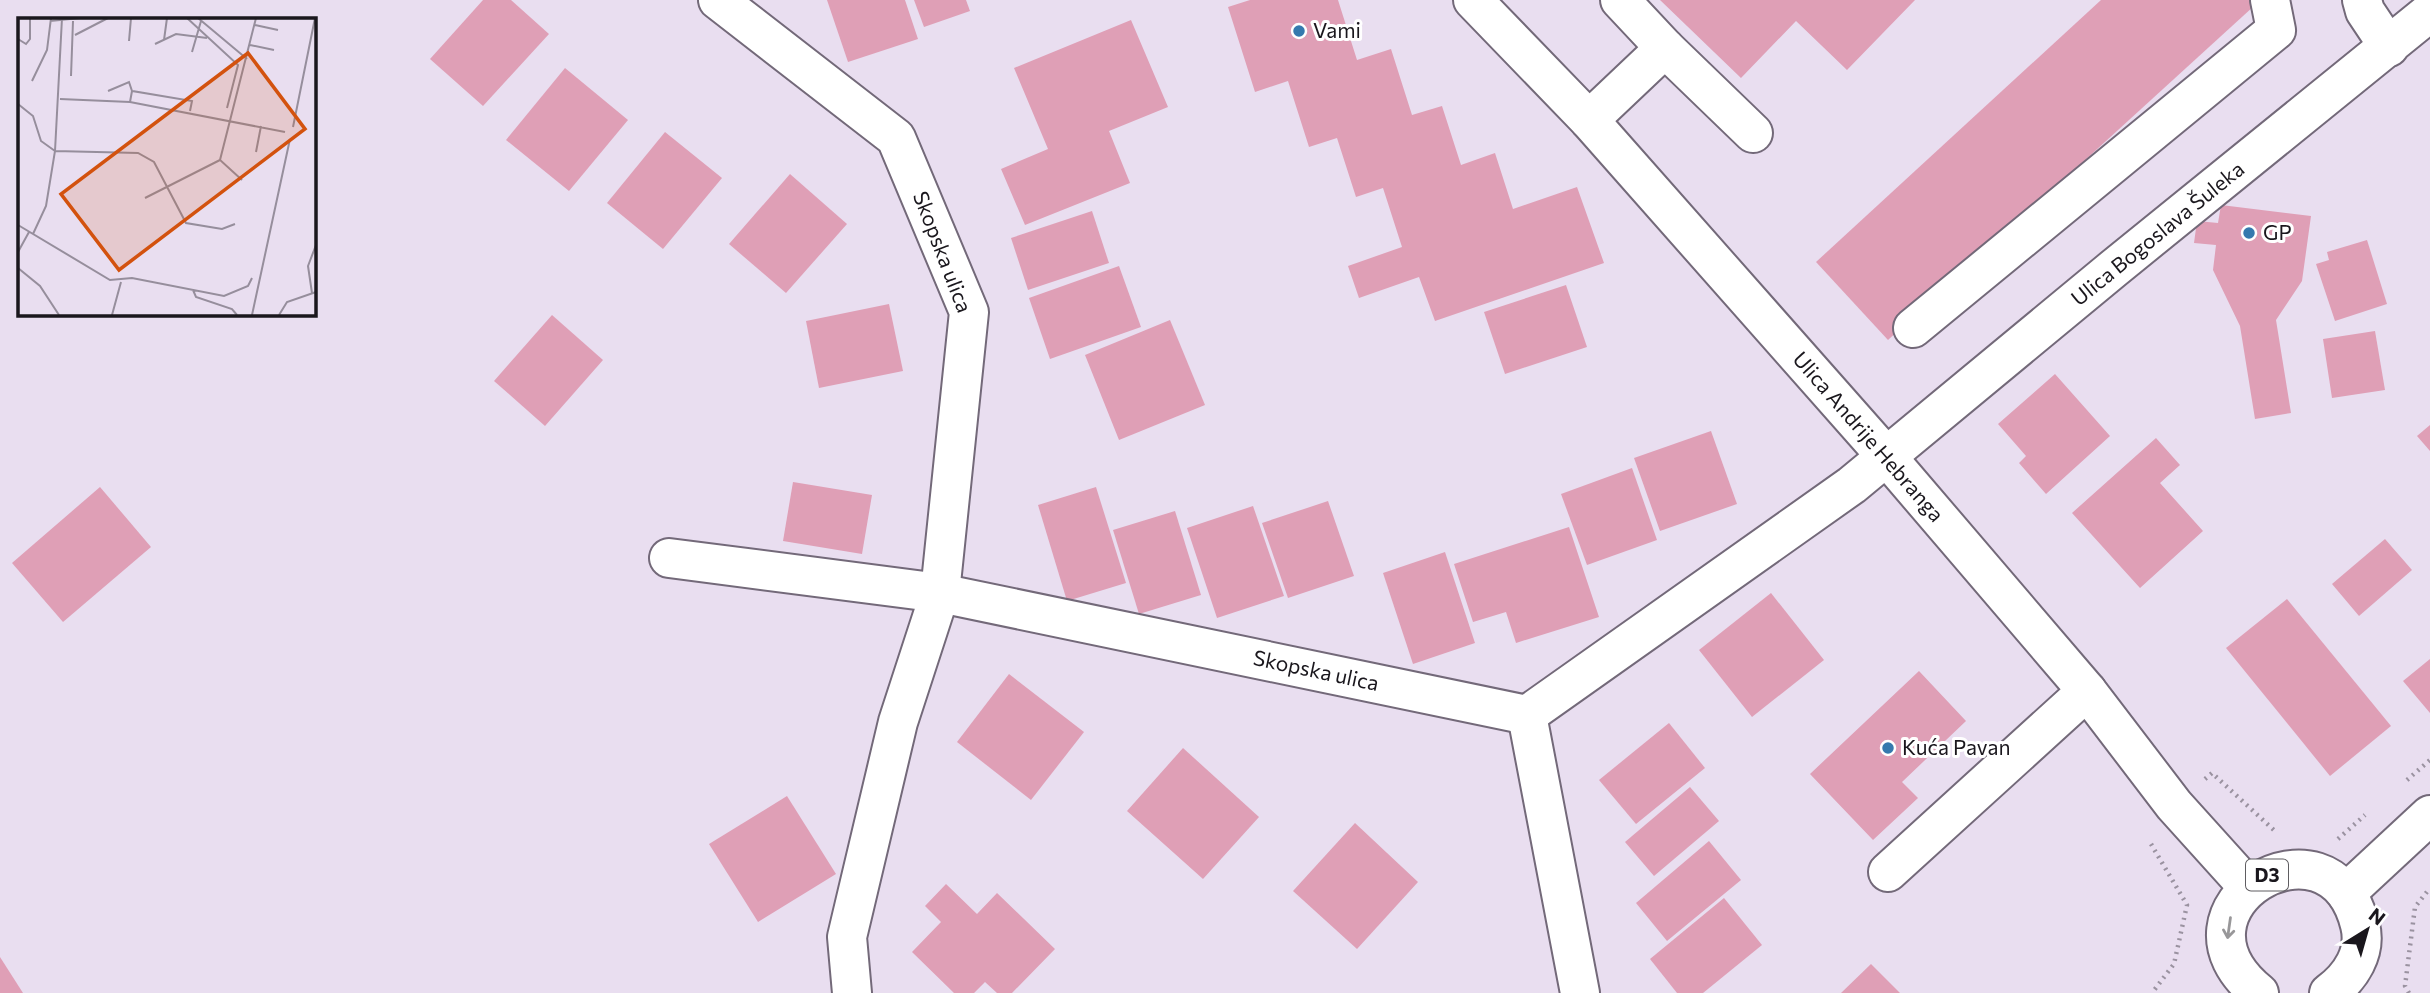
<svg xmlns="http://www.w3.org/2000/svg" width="2430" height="993" font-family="Commissioner,sans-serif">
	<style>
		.building { fill: #df9fb6 }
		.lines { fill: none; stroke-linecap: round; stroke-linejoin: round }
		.minor-casing { stroke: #736979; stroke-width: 42 }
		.major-casing { stroke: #736979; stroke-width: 42 }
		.path { stroke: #9a92a0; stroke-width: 4.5; stroke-dasharray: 2 5; stroke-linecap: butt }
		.minor { stroke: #fff; stroke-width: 38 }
		.major { stroke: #fff; stroke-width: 38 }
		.oneway { stroke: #989799 }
		.poi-dot { fill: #3579ae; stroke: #fff; stroke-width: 2.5 }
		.labels { text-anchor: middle; stroke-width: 6; stroke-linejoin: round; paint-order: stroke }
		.shield { fill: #fff; stroke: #5f5d61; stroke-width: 2 }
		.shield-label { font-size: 19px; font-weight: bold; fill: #1a171d }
		.poi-label { font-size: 21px; fill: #1a171d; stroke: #fff; text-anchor: start }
		.street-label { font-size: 21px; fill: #1a171d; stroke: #fff }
		.inset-road { fill: none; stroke: #968e9c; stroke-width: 2 }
		.view { fill: #d3520e; fill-opacity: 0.15; stroke: #d3520e; stroke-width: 3.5 }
		.inset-edge { fill: none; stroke: #1a171d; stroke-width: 3.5 }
	</style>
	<rect width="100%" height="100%" fill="#e9def0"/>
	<!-- building -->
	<g class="building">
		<path d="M 483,0 L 511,0 L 549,34 L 483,106 L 430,59 Z"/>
		<path d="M 827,0 L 905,0 L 918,39 L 848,62 Z"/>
		<path d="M 914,0 L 966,0 L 970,11 L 924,27 Z"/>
		<path d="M 1250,0 L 1338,0 L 1357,60 L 1391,49 L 1412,115 L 1442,106 L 1461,165 L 1495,153 L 1513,209 L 1577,187 L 1604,263 L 1435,321 L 1419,277 L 1359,298 L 1348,266 L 1402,247 L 1383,188 L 1356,197 L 1337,138 L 1309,147 L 1288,81 L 1255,92 L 1228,7 Z"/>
		<path d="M 1660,0 L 1915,0 L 1847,70 L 1796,21 L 1741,78 Z"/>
		<path d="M 2101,0 L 2249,0 L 2254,6 L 1888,340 L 1816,262 Z"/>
		<path d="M 1131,20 L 1168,107 L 1109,131 L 1130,183 L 1025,225 L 1001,169 L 1048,149 L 1014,68 Z"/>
		<path d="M 565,68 L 628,120 L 569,191 L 506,140 Z"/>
		<path d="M 665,132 L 722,178 L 663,249 L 607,203 Z"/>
		<path d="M 790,174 L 847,224 L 786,293 L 729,244 Z"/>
		<path d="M 2221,205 L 2311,216 L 2302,281 L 2276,320 L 2291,413 L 2255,419 L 2240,326 L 2213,270 L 2216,245 L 2194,243 L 2197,221 L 2218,223 Z"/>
		<path d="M 1092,211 L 1109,263 L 1028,290 L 1011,238 Z"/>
		<path d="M 2367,240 L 2387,304 L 2335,321 L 2316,264 L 2329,260 L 2327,252 Z"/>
		<path d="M 1119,266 L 1141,327 L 1050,359 L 1029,298 Z"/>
		<path d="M 1566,285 L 1587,347 L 1505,374 L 1484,312 Z"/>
		<path d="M 889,304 L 903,371 L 819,388 L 806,321 Z"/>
		<path d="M 552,315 L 603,360 L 545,426 L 494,381 Z"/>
		<path d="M 1170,320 L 1205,405 L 1119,440 L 1085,355 Z"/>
		<path d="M 2375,331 L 2385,390 L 2332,398 L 2323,339 Z"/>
		<path d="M 2055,374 L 2110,436 L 2046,494 L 2019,463 L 2026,456 L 1998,424 Z"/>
		<path d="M 2430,425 L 2430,451 L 2417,436 Z"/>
		<path d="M 1711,431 L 1737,504 L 1660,531 L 1634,458 Z"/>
		<path d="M 2156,438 L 2180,465 L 2160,483 L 2203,531 L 2140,588 L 2072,513 Z"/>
		<path d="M 1632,468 L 1657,540 L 1587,565 L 1561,494 Z"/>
		<path d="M 793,482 L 872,495 L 862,554 L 783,541 Z"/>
		<path d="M 100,487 L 151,547 L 63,622 L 12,563 Z"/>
		<path d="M 1096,487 L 1126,583 L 1067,601 L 1038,505 Z"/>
		<path d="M 1328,501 L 1354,576 L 1288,598 L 1262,523 Z"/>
		<path d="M 1253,506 L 1284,596 L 1217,618 L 1187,528 Z"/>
		<path d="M 1175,511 L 1201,595 L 1139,614 L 1113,530 Z"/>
		<path d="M 1569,527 L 1599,617 L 1516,643 L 1506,612 L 1473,622 L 1454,564 Z"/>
		<path d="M 2385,539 L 2412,570 L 2359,616 L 2332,584 Z"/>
		<path d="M 1445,552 L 1475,643 L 1413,664 L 1383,573 Z"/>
		<path d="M 1771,593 L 1824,660 L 1752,717 L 1699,650 Z"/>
		<path d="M 2287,599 L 2391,726 L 2330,776 L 2226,648 Z"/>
		<path d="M 2430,659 L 2430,713 L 2403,681 Z"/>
		<path d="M 1919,671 L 1966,721 L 1902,782 L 1918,798 L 1873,840 L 1810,774 Z"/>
		<path d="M 1009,674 L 1084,732 L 1031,800 L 957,742 Z"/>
		<path d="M 1669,723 L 1705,768 L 1636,824 L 1599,780 Z"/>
		<path d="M 1183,748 L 1259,817 L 1203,879 L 1127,811 Z"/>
		<path d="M 1690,787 L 1719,821 L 1654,876 L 1625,842 Z"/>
		<path d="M 787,796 L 836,874 L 758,922 L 709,844 Z"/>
		<path d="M 1355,823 L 1418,882 L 1357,949 L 1293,891 Z"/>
		<path d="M 1709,841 L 1741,880 L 1667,941 L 1636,903 Z"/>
		<path d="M 946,884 L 977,914 L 997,893 L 1055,949 L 1012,993 L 997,993 L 985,982 L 974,993 L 954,993 L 912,952 L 941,922 L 925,906 Z"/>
		<path d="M 1724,898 L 1762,945 L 1703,993 L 1677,993 L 1650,959 Z"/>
		<path d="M 0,957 L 23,993 L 0,993 Z"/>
		<path d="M 1871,964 L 1900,993 L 1841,993 Z"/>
	</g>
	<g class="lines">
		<defs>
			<g id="minor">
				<path d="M 718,0 L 896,138 L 969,312 L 940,593 L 898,722 L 847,937 L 852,993"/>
				<path d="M 1473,0 L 1589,120 L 1886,456 L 2087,691 L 2174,805 L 2248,887"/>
				<path d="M 2362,0 L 2365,11 L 2389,47"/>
				<path d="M 1665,48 L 1753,133"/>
				<path d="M 1589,120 L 1665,48 L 1620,0"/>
				<path d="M 1913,328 L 2276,30 L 2270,0"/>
				<path d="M 669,558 L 940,593 L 1527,715"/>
				<path d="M 1888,872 L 2087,691"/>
				<path d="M 1580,993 L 1527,715 L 1852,485 L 2113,269 L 2430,12"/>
			</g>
			<g id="major">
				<path d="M 2346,893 L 2430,815"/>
				<path d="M 2259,993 C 2154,908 2330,803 2360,925 C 2367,952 2351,977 2329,993"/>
			</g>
		</defs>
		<!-- minor casing -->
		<use href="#minor" class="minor-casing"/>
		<!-- major casing -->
		<use href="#major" class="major-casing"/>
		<!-- path -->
		<g class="path">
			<path d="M 2205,779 L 2212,773 L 2276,832"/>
			<path d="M 2407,780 L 2430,760"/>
			<path d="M 2338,839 L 2365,815"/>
			<path d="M 2151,844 L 2187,905 L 2174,964 L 2152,993"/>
			<path d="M 2409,993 L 2405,986 L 2415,907 L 2430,888"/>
		</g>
		<!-- minor -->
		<use href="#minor" class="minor"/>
		<!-- major -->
		<use href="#major" class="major"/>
	</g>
	<!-- one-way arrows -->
	<defs><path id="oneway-shaft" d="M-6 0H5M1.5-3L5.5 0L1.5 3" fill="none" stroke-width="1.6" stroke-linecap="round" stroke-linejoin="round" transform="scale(1.75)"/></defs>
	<use class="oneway" href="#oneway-shaft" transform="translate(2229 928) rotate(98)"/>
	<!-- markers -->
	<g class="poi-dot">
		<circle cx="1299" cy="31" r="7"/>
		<circle cx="2249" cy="233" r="7"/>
		<circle cx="1888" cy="748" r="7"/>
	</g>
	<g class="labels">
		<!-- shield labels -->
		<rect class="shield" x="2246" y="859.5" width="42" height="31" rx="5"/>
		<g class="shield-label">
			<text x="2267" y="882">D3</text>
		</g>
		<!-- poi labels -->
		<g class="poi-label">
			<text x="1313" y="38">Vami</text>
			<text x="2263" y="240">GP</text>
			<text x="1902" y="755">Kuća Pavan</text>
		</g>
		<!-- street labels -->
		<g class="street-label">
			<text transform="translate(2158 234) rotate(-39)" y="7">Ulica Bogoslava Šuleka</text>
			<text transform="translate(942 252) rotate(69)" y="7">Skopska ulica</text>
			<text transform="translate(1868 437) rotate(49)" y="7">Ulica Andrije Hebranga</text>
			<text transform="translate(1316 671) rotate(12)" y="7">Skopska ulica</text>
		</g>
	</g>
	<!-- overview -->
	<g transform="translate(18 18)">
		<rect width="298" height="298" fill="#e9def0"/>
		<path class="inset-road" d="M 169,0 L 220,47 L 209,90M 180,0 L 229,41M 32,3 L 62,0M 237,7 L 260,12M 57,17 L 90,0M 0,21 L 8,26 L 12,21 L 12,0M 146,22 L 149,0M 111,23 L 113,0M 137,26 L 158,16 L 189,20M 232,27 L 256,32M 174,34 L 183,3M 53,58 L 55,3M 14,63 L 29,32 L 33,0M 90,73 L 111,64 L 114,73M 42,81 L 112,84 L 267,114M 112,84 L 114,73 L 174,83 L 172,93M 0,86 L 15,98 L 23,123 L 37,133M 275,109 L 297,0M 37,133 L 120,135 L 136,144 L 168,205 L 204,211 L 217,206M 238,134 L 243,108M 224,162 L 202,142 L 238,0M 127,180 L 202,142M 0,207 L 92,262 L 114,260 L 206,278 L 230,268 L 234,260M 15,216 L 28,188 L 37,133 L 44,0M 0,234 L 11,214M 0,250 L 22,268 L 41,297M 175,272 L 178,279 L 214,291 L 219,297M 294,275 L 290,248 L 298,227M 94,297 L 103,264M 234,297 L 272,121M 261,297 L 269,284 L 298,274"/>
		<path class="view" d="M 230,35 L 287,111 L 101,252 L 43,176 Z"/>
		<rect width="298" height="298" class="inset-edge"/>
	</g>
	<!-- north arrow -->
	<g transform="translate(2367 930) rotate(37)" stroke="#ffffff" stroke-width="5" paint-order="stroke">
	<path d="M0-5L12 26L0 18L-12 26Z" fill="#1a171d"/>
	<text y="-10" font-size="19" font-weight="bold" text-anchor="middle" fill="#1a171d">N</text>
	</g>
</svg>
